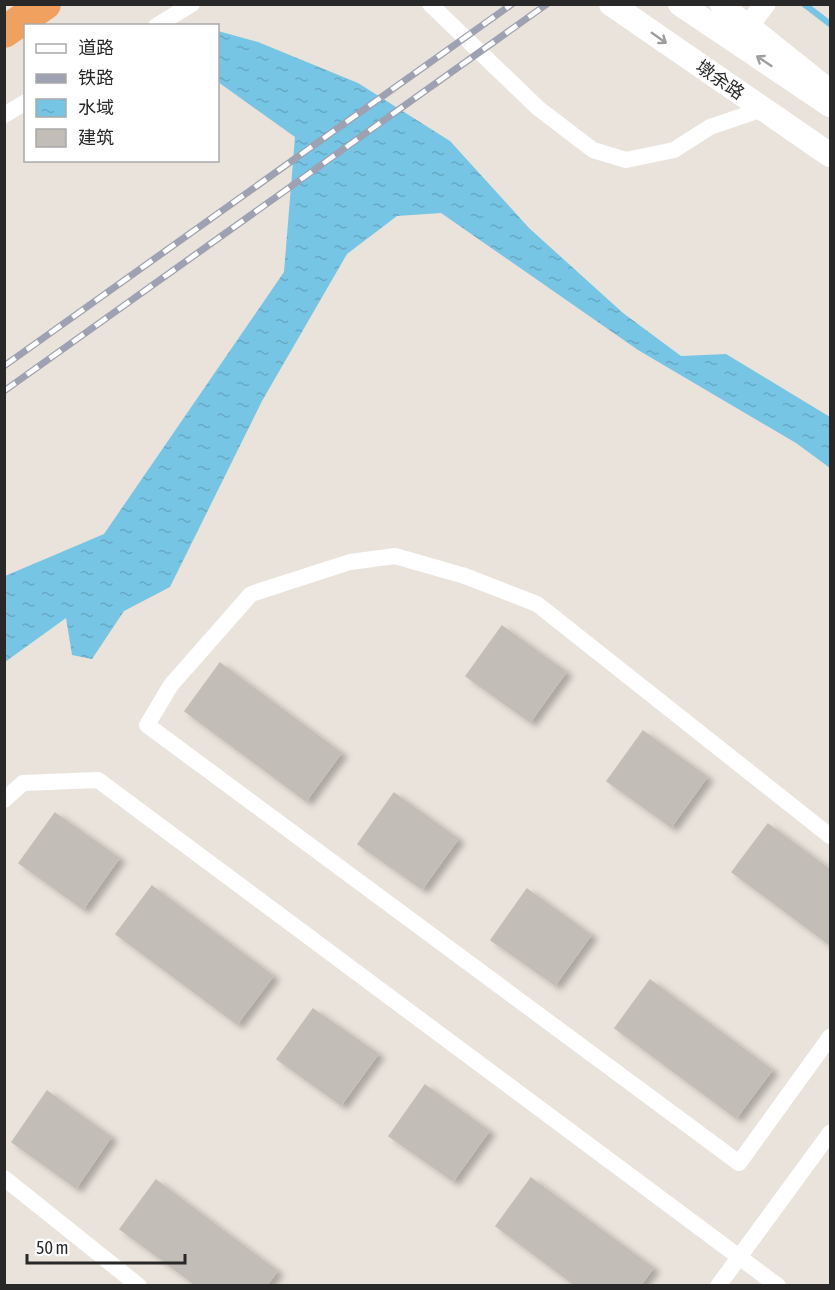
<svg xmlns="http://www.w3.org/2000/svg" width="835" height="1290" font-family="'Asap Condensed','Noto Sans SC',sans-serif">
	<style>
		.water { fill: url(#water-ripples) }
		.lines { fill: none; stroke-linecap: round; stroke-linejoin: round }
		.stream { stroke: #76c5e4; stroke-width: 6 }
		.building { fill: #c2bdb7; stroke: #c4bfb5; stroke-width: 1.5; filter: url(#shadow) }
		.minor { stroke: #fff; stroke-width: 16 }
		.tertiary { stroke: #fff; stroke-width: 21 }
		.secondary { stroke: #fff; stroke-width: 24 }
		.motorway { stroke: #f0a05f; stroke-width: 32 }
		.rail-casing { stroke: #9ea1b1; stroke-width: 7 }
		.rail { stroke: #fff; stroke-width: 4.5; stroke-dasharray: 14; stroke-linecap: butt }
		.oneway { stroke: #9e9e9e }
		.labels { text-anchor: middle; stroke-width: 6; stroke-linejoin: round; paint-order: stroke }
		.street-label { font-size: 18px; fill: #282828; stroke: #fff }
	</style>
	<defs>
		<pattern id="water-ripples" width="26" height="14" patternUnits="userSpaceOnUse" patternTransform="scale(1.5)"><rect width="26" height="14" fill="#76c5e4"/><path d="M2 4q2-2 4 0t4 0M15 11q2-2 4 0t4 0" fill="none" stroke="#66a9c4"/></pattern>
		<filter id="shadow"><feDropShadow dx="6" dy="4" stdDeviation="3" flood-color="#0004"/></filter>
	</defs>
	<rect width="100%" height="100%" fill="#e9e3db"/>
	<!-- water -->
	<path class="water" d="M 218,31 L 258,42 L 358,83 L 450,141 L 529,228 L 623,313 L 681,356 L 726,354 L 830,417 L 830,468 L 796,443 L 638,350 L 441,213 L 397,216 L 347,254 L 262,401 L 170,587 L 124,611 L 92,659 L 72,655 L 66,618 L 5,662 L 5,576 L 104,534 L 284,272 L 295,137 L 218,82 Z"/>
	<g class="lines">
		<!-- stream -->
		<path class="stream" d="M 804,4 L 830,24"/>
	</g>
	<!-- building -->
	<g class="building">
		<path d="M 502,626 L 566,672 L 530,722 L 466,676 Z"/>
		<path d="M 220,663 L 341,753 L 306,801 L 185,711 Z"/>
		<path d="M 643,731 L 707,777 L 671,827 L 607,781 Z"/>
		<path d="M 394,793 L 458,839 L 422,889 L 358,844 Z"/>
		<path d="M 55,813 L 119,858 L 83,909 L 19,863 Z"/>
		<path d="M 768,824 L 830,870 L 830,945 L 732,872 Z"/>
		<path d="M 152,886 L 273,976 L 237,1024 L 116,934 Z"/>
		<path d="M 527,889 L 591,935 L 555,985 L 491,940 Z"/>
		<path d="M 650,980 L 772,1070 L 736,1118 L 615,1028 Z"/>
		<path d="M 313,1009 L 378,1054 L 341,1105 L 277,1059 Z"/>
		<path d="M 425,1085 L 489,1131 L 453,1181 L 389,1136 Z"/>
		<path d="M 47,1091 L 111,1137 L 76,1188 L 12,1142 Z"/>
		<path d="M 531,1178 L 653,1268 L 640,1286 L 576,1286 L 496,1226 Z"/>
		<path d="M 156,1180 L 277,1271 L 266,1286 L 197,1286 L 120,1229 Z"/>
	</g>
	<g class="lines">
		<!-- minor -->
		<g class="minor">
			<path d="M 430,4 L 538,108 L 593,150 L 626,160 L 674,150 L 710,127 L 763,109"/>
			<path d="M 156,26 L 192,4"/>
			<path d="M 4,115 L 26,102"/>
			<path d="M 4,800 L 23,783 L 98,780 L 778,1286"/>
			<path d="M 830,836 L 537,604 L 465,576 L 395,556 L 350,562 L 251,594 L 171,685 L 147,725 L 739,1163 L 830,1037"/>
			<path d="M 4,1178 L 139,1286"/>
			<path d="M 718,1286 L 830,1133"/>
		</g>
		<!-- tertiary -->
		<g class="tertiary">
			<path d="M 720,4 L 749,25 L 830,90"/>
			<path d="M 749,25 L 765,4"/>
		</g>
		<!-- secondary -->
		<g class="secondary">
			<path d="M 611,4 L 830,155"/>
			<path d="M 680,4 L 830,105"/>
		</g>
		<!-- motorway -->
		<path class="motorway" d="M 4,32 L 45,4"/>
		<defs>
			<g id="rail">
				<path d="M 4,366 L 512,4"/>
				<path d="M 4,391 L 547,4"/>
			</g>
		</defs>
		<!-- rail casing -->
		<use href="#rail" class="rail-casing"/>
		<!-- rail -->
		<use href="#rail" class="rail"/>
	</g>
	<!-- one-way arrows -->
	<defs><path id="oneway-shaft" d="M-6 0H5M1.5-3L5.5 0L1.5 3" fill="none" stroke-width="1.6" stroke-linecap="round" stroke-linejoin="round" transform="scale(1.5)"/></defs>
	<g class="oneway">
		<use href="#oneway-shaft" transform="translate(659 38) rotate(35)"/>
		<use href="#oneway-shaft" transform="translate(764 61) rotate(-146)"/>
	</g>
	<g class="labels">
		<!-- street labels -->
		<g class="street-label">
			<text transform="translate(720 80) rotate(35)" y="6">墩余路</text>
		</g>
	</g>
	<!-- border -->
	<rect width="835" height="1290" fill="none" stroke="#282828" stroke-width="12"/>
	<!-- legend -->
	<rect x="24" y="24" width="195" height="138" fill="#ffffff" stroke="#a9a9a9" stroke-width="1.5"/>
	<rect x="36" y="44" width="30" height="9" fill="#ffffff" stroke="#a9a9a9" stroke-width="1.5"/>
	<text x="78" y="54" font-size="18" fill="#282828">道路</text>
	<rect x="36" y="74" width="30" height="9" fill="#9ea1b1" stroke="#a9a9a9" stroke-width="1.5"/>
	<text x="78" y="84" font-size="18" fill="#282828">铁路</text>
	<rect x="36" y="99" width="30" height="18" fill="url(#water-ripples)" stroke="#a9a9a9" stroke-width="1.5"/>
	<text x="78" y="114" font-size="18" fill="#282828">水域</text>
	<rect x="36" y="129" width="30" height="18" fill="#c2bdb7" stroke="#a9a9a9" stroke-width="1.5"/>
	<text x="78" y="144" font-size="18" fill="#282828">建筑</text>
	<!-- scale -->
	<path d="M27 1254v9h158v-9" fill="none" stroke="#282828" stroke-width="3"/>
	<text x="36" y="1254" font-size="18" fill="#282828" stroke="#ffffff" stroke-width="4.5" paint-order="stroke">50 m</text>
</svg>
